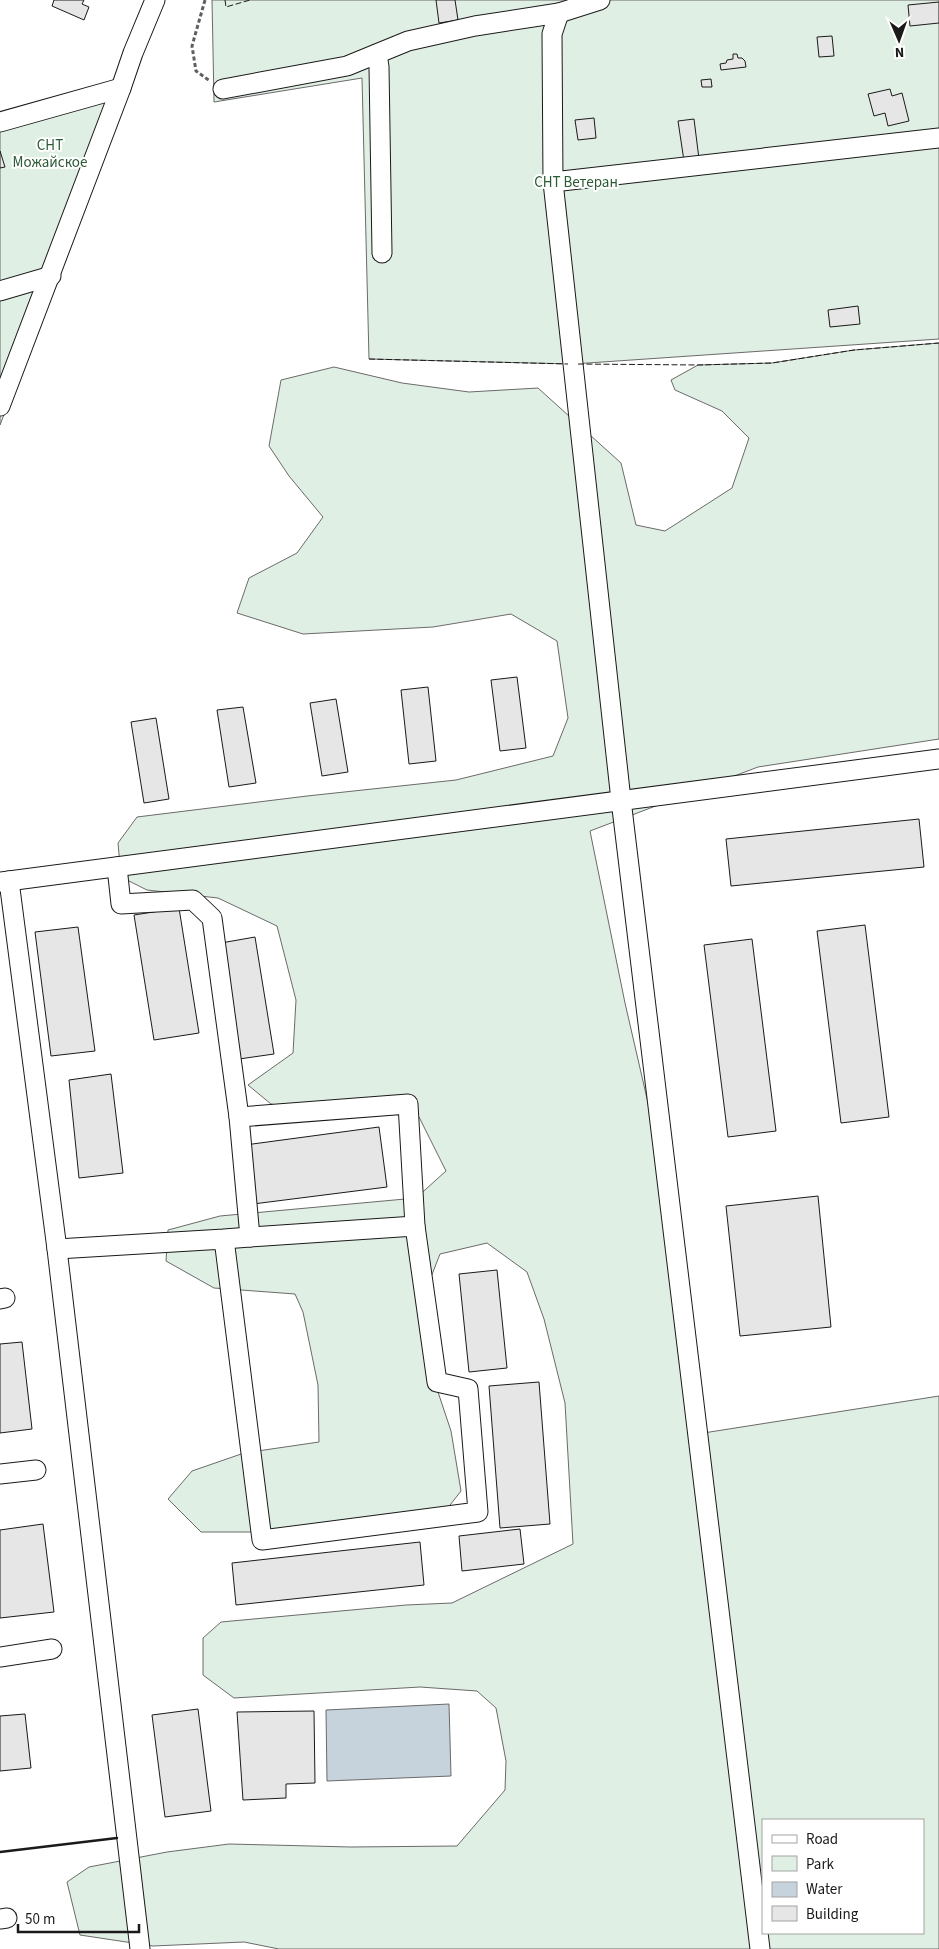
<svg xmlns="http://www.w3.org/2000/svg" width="939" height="1949" font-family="'Source Sans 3',sans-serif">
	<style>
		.green { fill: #e0efe3; stroke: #6a6a6a; fill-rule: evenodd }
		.water { fill: #c6d2dc; stroke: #6a6a6a }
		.building { fill: #e6e6e6; stroke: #1a1a1a }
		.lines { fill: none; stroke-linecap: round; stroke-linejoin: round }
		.minor-casing { stroke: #1a1a1a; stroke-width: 21 }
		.path { stroke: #5f5f5f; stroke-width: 3; stroke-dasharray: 4 2.5; stroke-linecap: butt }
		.minor { stroke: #fff; stroke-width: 19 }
		.fence { stroke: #1a1a1a; stroke-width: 1; stroke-dasharray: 6 2.5; stroke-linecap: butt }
		.wall { stroke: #1a1a1a; stroke-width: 2.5 }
		.labels { text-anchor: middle; stroke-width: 4; stroke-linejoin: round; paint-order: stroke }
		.park-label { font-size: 15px; fill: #2b5a34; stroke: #fff }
	</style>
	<rect width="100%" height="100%" fill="#fff"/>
	<!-- green -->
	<g class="green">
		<path d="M 212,0 L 939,0 L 939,339 L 573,364 L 369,359 L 362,78 L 214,102 Z"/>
		<path d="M 129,88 L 0,425 L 0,114 Z"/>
		<path d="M 939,343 L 939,739 L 758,767 L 590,831 L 625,1003 L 660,1155 L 697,1434 L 939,1396 L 939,1949 L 279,1949 L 244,1942 L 153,1946 L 80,1935 L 67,1882 L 89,1867 L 167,1852 L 229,1844 L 351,1847 L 457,1846 L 505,1790 L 506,1761 L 496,1708 L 477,1691 L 420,1687 L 234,1698 L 203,1675 L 203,1638 L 221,1622 L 406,1605 L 452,1603 L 573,1544 L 565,1403 L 544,1319 L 527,1272 L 487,1243 L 440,1254 L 424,1295 L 428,1362 L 451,1431 L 461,1491 L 443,1514 L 280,1532 L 201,1532 L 168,1499 L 192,1471 L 244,1453 L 319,1442 L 318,1385 L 303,1312 L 295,1294 L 214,1288 L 166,1261 L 168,1230 L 220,1216 L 416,1198 L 446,1171 L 419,1117 L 398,1110 L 323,1113 L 271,1104 L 248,1085 L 293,1053 L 296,1000 L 277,926 L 218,898 L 147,890 L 121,877 L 118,843 L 137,817 L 307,796 L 456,780 L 553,756 L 568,718 L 557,641 L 511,614 L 433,627 L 303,634 L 237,613 L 249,578 L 297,553 L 323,517 L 289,476 L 269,446 L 281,380 L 334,367 L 402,383 L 469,392 L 538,388 L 621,463 L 636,525 L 665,531 L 732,488 L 749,438 L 722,411 L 675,390 L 671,380 L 698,365 L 772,363 L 854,350 ZM 763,1820 L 923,1820 L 923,1933 L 763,1933 Z"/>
	</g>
	<!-- water -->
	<path class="water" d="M 449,1704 L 451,1776 L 327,1781 L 326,1710 Z"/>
	<!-- building -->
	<g class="building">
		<path d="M 54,0 L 84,0 L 82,4 L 89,7 L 84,20 L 52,6 Z"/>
		<path d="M 436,0 L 455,0 L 458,20 L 439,23 Z"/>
		<path d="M 939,2 L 939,23 L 910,26 L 908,5 Z"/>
		<path d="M 832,36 L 834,56 L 819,57 L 817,37 Z"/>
		<path d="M 733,54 L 737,54 L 738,58 L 742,58 L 745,61 L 746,67 L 721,70 L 720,64 L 726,63 L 727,60 L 733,59 Z"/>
		<path d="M 711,79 L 712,87 L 702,87 L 701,80 Z"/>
		<path d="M 890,89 L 892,96 L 902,93 L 909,121 L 888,126 L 885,113 L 874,116 L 868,94 Z"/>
		<path d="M 594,118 L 596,138 L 578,140 L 575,120 Z"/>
		<path d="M 694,119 L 699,159 L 684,161 L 678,121 Z"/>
		<path d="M 0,151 L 5,167 L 0,168 Z"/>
		<path d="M 858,306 L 860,324 L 830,327 L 828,310 Z"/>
		<path d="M 517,677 L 526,748 L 500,751 L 491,680 Z"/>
		<path d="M 428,687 L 436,761 L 409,764 L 401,690 Z"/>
		<path d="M 336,699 L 348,772 L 322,776 L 310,703 Z"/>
		<path d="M 243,707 L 256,783 L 229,787 L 217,710 Z"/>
		<path d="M 156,718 L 169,799 L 144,803 L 131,722 Z"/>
		<path d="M 919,819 L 924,867 L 731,886 L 726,839 Z"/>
		<path d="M 179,908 L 199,1033 L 154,1040 L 134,915 Z"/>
		<path d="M 865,925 L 889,1117 L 841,1123 L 817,931 Z"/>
		<path d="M 78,927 L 95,1051 L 51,1056 L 35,932 Z"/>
		<path d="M 255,937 L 274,1054 L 239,1059 L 221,943 Z"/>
		<path d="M 752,939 L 776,1131 L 728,1137 L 704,945 Z"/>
		<path d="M 111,1074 L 123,1173 L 79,1178 L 69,1080 Z"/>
		<path d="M 379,1127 L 387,1187 L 253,1204 L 245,1145 Z"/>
		<path d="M 818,1196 L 831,1327 L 740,1336 L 726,1206 Z"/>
		<path d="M 497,1270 L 507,1368 L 469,1372 L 459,1274 Z"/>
		<path d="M 22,1342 L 32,1429 L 0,1433 L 0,1344 Z"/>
		<path d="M 539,1382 L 550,1524 L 500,1528 L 489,1386 Z"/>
		<path d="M 43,1524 L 54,1612 L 0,1618 L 0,1530 Z"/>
		<path d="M 520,1529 L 524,1564 L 462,1571 L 459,1536 Z"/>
		<path d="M 420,1542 L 424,1585 L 236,1605 L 232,1563 Z"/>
		<path d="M 198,1709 L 211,1811 L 165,1817 L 152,1715 Z"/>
		<path d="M 314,1711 L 315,1783 L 286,1784 L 286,1798 L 243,1800 L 237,1712 Z"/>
		<path d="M 25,1714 L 31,1768 L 0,1771 L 0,1716 Z"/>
	</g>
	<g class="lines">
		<defs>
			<g id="minor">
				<path d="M 559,13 L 552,34 L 553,182 L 621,800 L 760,1949"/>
				<path d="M 377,54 L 379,67 L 382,253"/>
				<path d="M 223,89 L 347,66 L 408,41 L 475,26 L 559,13 L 600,0"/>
				<path d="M 0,122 L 121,88"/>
				<path d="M 553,182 L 939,138"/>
				<path d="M 0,291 L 51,276"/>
				<path d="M 0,406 L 121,88 L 133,53 L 155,0"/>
				<path d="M 117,867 L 121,904 L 193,900 L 212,918 L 239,1117 L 250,1237"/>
				<path d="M 9,881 L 57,1249 L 140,1949"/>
				<path d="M 0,882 L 939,759"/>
				<path d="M 239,1117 L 408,1104 L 415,1226"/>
				<path d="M 57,1249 L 224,1239 L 250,1237 L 415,1226 L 437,1382 L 468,1389 L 478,1512 L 262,1540 L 224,1239"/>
				<path d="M 0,1299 L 5,1298"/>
				<path d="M 0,1474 L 36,1470"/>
				<path d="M 0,1657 L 52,1649"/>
				<path d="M 0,1919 L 7,1918"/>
			</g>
		</defs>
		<!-- minor casing -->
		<use href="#minor" class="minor-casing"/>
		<!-- path -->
		<path class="path" d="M 205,0 L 192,46 L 196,71 L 210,81"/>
		<!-- minor -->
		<use href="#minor" class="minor"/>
		<!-- fence -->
		<g class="fence">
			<path d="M 225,0 L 226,7 L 250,0"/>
			<path d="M 369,359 L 568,364"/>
			<path d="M 578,364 L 698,365 L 772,363 L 854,350 L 939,343"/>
		</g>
		<!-- wall -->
		<path class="wall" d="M 0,1852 L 117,1838"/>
	</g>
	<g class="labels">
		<!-- park labels -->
		<g class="park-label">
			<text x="50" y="150">СНТ<tspan x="50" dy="17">Можайское</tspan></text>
			<text x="576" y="187">СНТ Ветеран</text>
		</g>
	</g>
	<!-- legend -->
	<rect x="762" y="1819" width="162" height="115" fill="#ffffff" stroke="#a3a3a3"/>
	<rect x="772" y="1835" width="25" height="8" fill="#ffffff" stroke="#a3a3a3"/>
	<text x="806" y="1844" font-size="15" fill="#1a1a1a">Road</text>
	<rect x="772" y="1856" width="25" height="15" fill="#e0efe3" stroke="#a3a3a3"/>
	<text x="806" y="1869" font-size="15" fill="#1a1a1a">Park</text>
	<rect x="772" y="1882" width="25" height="15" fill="#c6d2dc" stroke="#a3a3a3"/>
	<text x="806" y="1894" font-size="15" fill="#1a1a1a">Water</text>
	<rect x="772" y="1906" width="25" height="15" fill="#e6e6e6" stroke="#a3a3a3"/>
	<text x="806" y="1919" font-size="15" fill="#1a1a1a">Building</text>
	<!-- north arrow -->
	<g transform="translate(899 40) rotate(178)" stroke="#ffffff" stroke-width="4" paint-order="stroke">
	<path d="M0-4L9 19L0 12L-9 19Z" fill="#1a1a1a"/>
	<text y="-8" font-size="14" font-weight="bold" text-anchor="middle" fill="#1a1a1a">N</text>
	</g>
	<!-- scale -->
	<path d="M18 1924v8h121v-8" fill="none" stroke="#1a1a1a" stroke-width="2.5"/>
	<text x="25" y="1924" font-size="15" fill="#1a1a1a" stroke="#ffffff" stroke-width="4" paint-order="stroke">50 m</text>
</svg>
